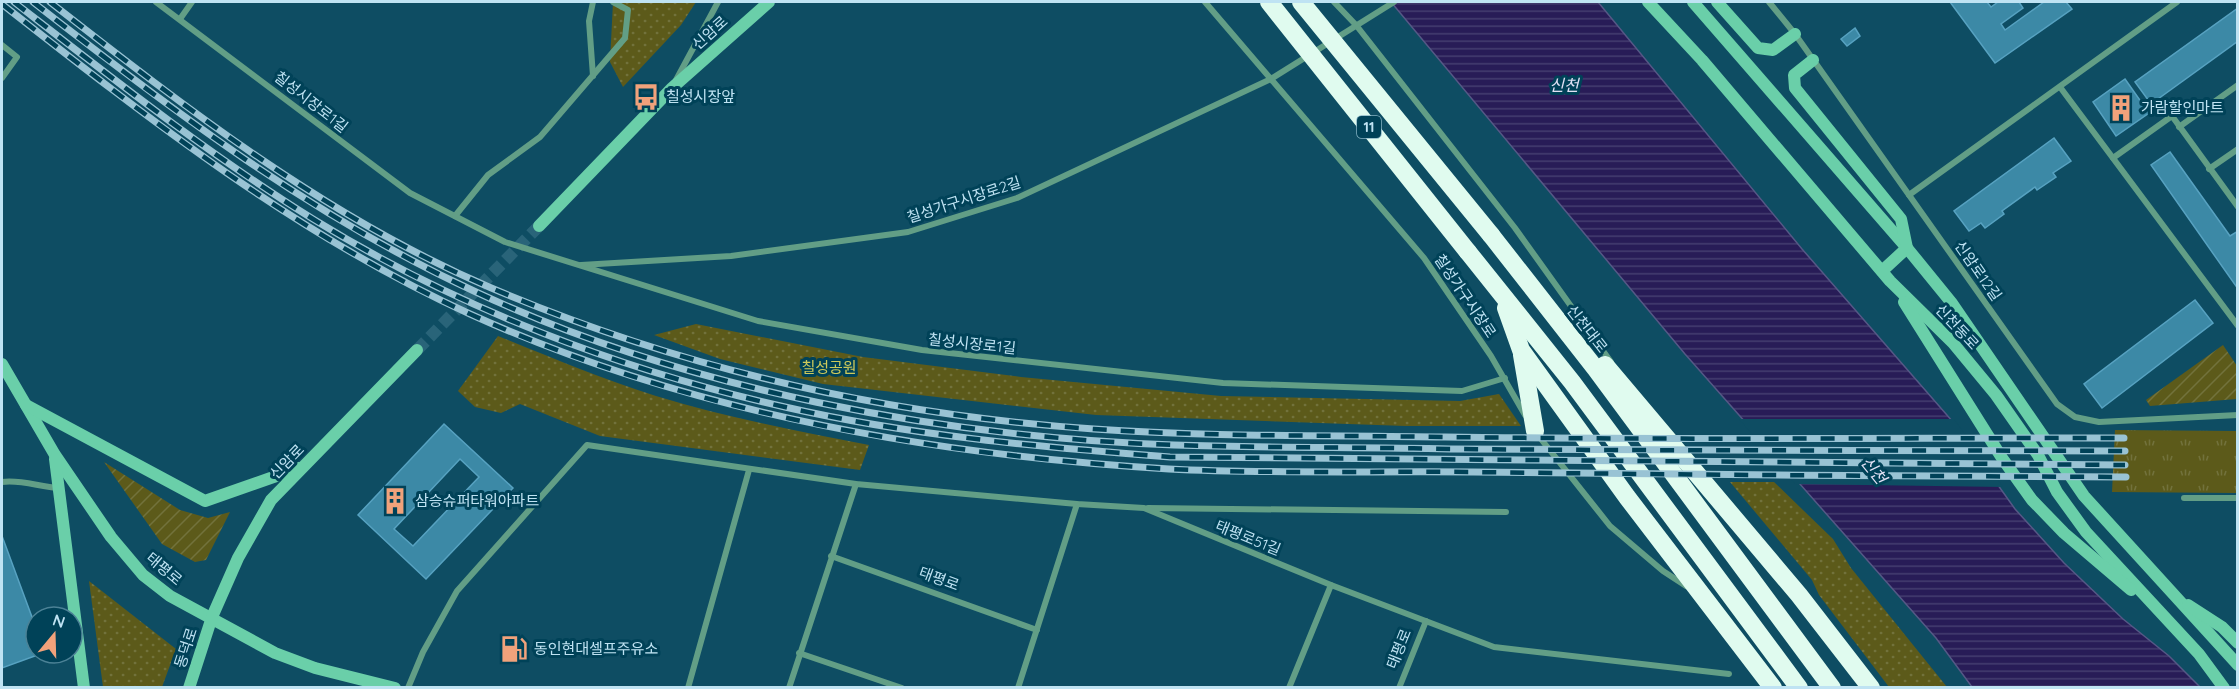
<svg xmlns="http://www.w3.org/2000/svg" width="2239" height="689" font-family="Quicksand,'Noto Sans KR',sans-serif">
	<style>
		.grass { fill: url(#grass-tufts) }
		.park { fill: url(#park-dots) }
		.garden { fill: url(#garden-furrows) }
		.water { fill: url(#water-rules); stroke: #555886; stroke-width: 1.5 }
		.pier { fill: #0e4d63 }
		.building { fill: #3c89a6; stroke: #57a2c1; stroke-width: 1.5; fill-rule: evenodd }
		.lines { fill: none; stroke-linecap: round; stroke-linejoin: round }
		.secondary-tunnel { stroke: #296479; stroke-width: 12; stroke-dasharray: 12 6; stroke-linecap: butt }
		.street { stroke: #629e86; stroke-width: 6 }
		.secondary { stroke: #6acfa9; stroke-width: 12 }
		.highway { stroke: #e0fbef; stroke-width: 18 }
		.rail-casing { stroke: #99c3d4; stroke-width: 7 }
		.rail { stroke: #004258; stroke-width: 4.5; stroke-dasharray: 14; stroke-linecap: butt }
		.highway-bridge { stroke: #e0fbef; stroke-width: 18 }
		.labels { text-anchor: middle; stroke-width: 6; stroke-linejoin: round; paint-order: stroke }
		.shield { fill: #004258; stroke: #86b3c4; stroke-width: 1.5 }
		.shield-label { font-size: 14px; font-weight: bold; fill: #bfe3f3 }
		.street-label { font-size: 15px; fill: #bfe3f3; stroke: #004258 }
		.poi-label { font-size: 15px; fill: #bfe3f3; stroke: #004258; text-anchor: start }
		.park-label { font-size: 15px; fill: #ceca5b; stroke: #004258 }
		.water-label { font-size: 16px; font-style: italic; fill: #e2e1f5; stroke: #004258 }
	</style>
	<defs>
		<pattern id="grass-tufts" width="24" height="20" patternUnits="userSpaceOnUse" patternTransform="scale(1.5)"><rect width="24" height="20" fill="#5c5a1a"/><path d="M3 7l-1-3M5 7V3M7 7l1-3M15 17l-1-3M17 17v-4M19 17l1-3" fill="none" stroke="#72723c"/></pattern>
		<pattern id="park-dots" width="8" height="8" patternUnits="userSpaceOnUse" patternTransform="scale(1.5)"><rect width="8" height="8" fill="#5c5a1a"/><path d="M2 2h.1M6 6h.1" fill="none" stroke="#72723c" stroke-width="1.8" stroke-linecap="round"/></pattern>
		<pattern id="garden-furrows" width="10" height="10" patternUnits="userSpaceOnUse" patternTransform="scale(1.5)"><rect width="10" height="10" fill="#5c5a1a"/><path d="M-1 1l2-2M0 10L10 0M9 11l2-2" fill="none" stroke="#72723c"/></pattern>
		<pattern id="water-rules" width="6" height="5" patternUnits="userSpaceOnUse" patternTransform="scale(1.5)"><rect width="6" height="5" fill="#281c57"/><path d="M0 2.5h6" fill="none" stroke="#453d70"/></pattern>
	</defs>
	<rect width="100%" height="100%" fill="#0e4d63"/>
	<!-- grass -->
	<path class="grass" d="M 2115,430 L 2237,431 L 2237,493 L 2112,492 Z"/>
	<!-- park -->
	<g class="park">
		<path d="M 613,2 L 696,2 L 681,25 L 623,87 L 610,62 Z"/>
		<path d="M 696,324 L 863,357 L 1021,377 L 1221,396 L 1460,401 L 1499,394 L 1521,426 L 1405,426 L 1096,415 L 823,384 L 720,359 L 654,335 Z"/>
		<path d="M 498,336 C 550,357 602,379 656,396 C 725,417 797,431 869,445 L 860,470 L 600,436 L 520,404 L 501,413 L 475,407 L 458,391 Z"/>
		<path d="M 1730,482 L 1774,482 L 1833,539 L 1851,568 L 1947,687 L 1889,687 L 1819,595 L 1812,580 Z"/>
		<path d="M 89,581 L 176,649 L 162,687 L 103,687 Z"/>
	</g>
	<!-- garden -->
	<g class="garden">
		<path d="M 2223,345 L 2237,366 L 2237,399 L 2150,406 L 2146,400 Z"/>
		<path d="M 104,462 L 180,510 L 208,518 L 230,512 L 206,560 L 195,562 L 162,544 Z"/>
	</g>
	<!-- water -->
	<path class="water" d="M 1391,2 L 1598,2 L 1802,249 L 1953,422 L 2015,509 L 2064,563 L 2123,619 L 2169,656 L 2200,687 L 1972,687 L 1936,638 L 1685,354 Z"/>
	<!-- pier -->
	<path class="pier" d="M 1739,419 L 1954,419 L 2003,487 L 1795,484 Z"/>
	<!-- building -->
	<g class="building">
		<path d="M 1950,2 L 1987,2 L 1991,7 L 1998,2 L 2019,2 L 2023,8 L 2001,24 L 2005,30 L 2044,2 L 2066,2 L 2072,9 L 1995,63 Z"/>
		<path d="M 2238,8 L 2238,41 L 2151,104 L 2135,82 Z"/>
		<path d="M 1855,28 L 1860,36 L 1847,46 L 1841,39 Z"/>
		<path d="M 2125,79 L 2149,113 L 2116,136 L 2093,102 Z"/>
		<path d="M 2054,138 L 2071,161 L 2053,173 L 2056,177 L 2037,190 L 2035,187 L 2002,211 L 2004,214 L 1985,228 L 1981,223 L 1969,231 L 1954,211 Z"/>
		<path d="M 2170,152 L 2230,236 L 2238,231 L 2238,289 L 2151,165 Z"/>
		<path d="M 2195,300 L 2213,323 L 2102,408 L 2084,384 Z"/>
		<path d="M 444,424 L 513,488 L 426,579 L 358,515 ZM 460,459 L 479,477 L 413,546 L 394,529 Z"/>
		<path d="M 2,536 L 36,628 L 36,653 L 43,653 L 2,668 Z"/>
	</g>
	<g class="lines">
		<!-- secondary-tunnel -->
		<path class="secondary-tunnel" d="M 417,350 L 539,226"/>
		<!-- street -->
		<g class="street">
			<path d="M 156,2 L 410,193 L 505,242 L 758,321 L 922,350 L 1223,383 L 1462,391 L 1505,378"/>
			<path d="M 593,2 L 589,21 L 593,76"/>
			<path d="M 1205,2 L 1424,258 L 1491,356 L 1525,415"/>
			<path d="M 1334,2 L 1356,25 L 1515,228 L 1611,362"/>
			<path d="M 1769,2 L 1795,34 L 2057,404 L 2075,417 L 2099,422 L 2238,415"/>
			<path d="M 180,19 L 192,2"/>
			<path d="M 2,45 L 17,57 L 2,78"/>
			<path d="M 676,80 L 718,2"/>
			<path d="M 2060,87 L 2238,326"/>
			<path d="M 2179,127 L 2238,85"/>
			<path d="M 2113,158 L 2172,116 L 2238,207"/>
			<path d="M 2209,169 L 2238,149"/>
			<path d="M 1909,195 L 2177,2"/>
			<path d="M 455,216 L 488,175 L 540,137 L 625,38 L 628,10 L 613,2"/>
			<path d="M 581,265 L 731,256 L 908,232 L 1017,198 L 1271,79 L 1394,2"/>
			<path d="M 1537,434 L 1610,526 L 1663,571 L 1686,586"/>
			<path d="M 2,482 C 20,479 40,487 59,488"/>
			<path d="M 2184,498 L 2238,498"/>
			<path d="M 1148,508 L 1506,512"/>
			<path d="M 831,556 L 1037,630"/>
			<path d="M 799,653 L 902,688"/>
			<path d="M 408,688 L 423,652 L 457,591 L 587,445 L 856,484 L 1077,504 L 1144,508 L 1331,585 L 1494,647 L 1729,674"/>
			<path d="M 688,688 L 749,470"/>
			<path d="M 789,688 L 856,484"/>
			<path d="M 1018,688 L 1077,504"/>
			<path d="M 1289,688 L 1331,585"/>
			<path d="M 1399,688 L 1426,621"/>
		</g>
		<!-- secondary -->
		<g class="secondary">
			<path d="M 1648,2 L 1702,60 L 1890,281 L 1953,343 L 1996,395 L 2038,455 L 2057,492 L 2086,532 L 2199,654 L 2224,688"/>
			<path d="M 1693,2 L 1907,248 L 1951,302 L 2084,496 L 2238,665"/>
			<path d="M 1717,2 L 1758,48 L 1773,50 L 1795,34"/>
			<path d="M 1813,60 L 1794,75 L 1795,88 L 1901,219 L 1907,248 L 1882,271"/>
			<path d="M 539,226 L 672,88 L 769,2"/>
			<path d="M 1904,302 L 2002,458 L 2032,500 L 2064,533 L 2131,590"/>
			<path d="M 2,364 L 55,455 L 111,537 L 143,575 L 170,596 L 275,653 L 315,668 L 395,688"/>
			<path d="M 26,405 L 205,501 L 299,468"/>
			<path d="M 55,459 L 84,688"/>
			<path d="M 2188,605 L 2222,627 L 2238,643"/>
			<path d="M 189,688 L 212,617 L 238,558 L 271,500 L 417,350"/>
		</g>
		<!-- highway -->
		<g class="highway">
			<path d="M 1491,235 L 1595,368 L 1832,688"/>
			<path d="M 1468,252 L 1572,382 L 1799,688"/>
			<path d="M 1506,308 L 1521,350 L 1627,497 L 1773,688"/>
			<path d="M 1522,355 L 1535,431"/>
			<path d="M 1605,365 L 1799,595 L 1871,688"/>
		</g>
		<defs>
			<g id="rail">
				<path d="M 14,2 C 112,78 208,154 313,219 C 457,308 620,370 785,407 C 912,436 1041,447 1170,457 L 2125,465"/>
				<path d="M 33,2 C 173,111 313,217 476,292 C 686,390 942,437 1174,445 C 1266,448 1358,447 1450,449 C 1675,451 1900,450 2125,451"/>
				<path d="M 50,2 C 187,109 328,218 489,287 C 682,369 886,415 1094,429 C 1211,437 1328,435 1445,437 C 1671,440 1898,438 2124,438"/>
				<path d="M 2,4 C 150,120 297,235 470,314 C 688,413 931,455 1169,469 C 1270,474 1372,471 1473,472 C 1691,475 1908,476 2126,477"/>
			</g>
		</defs>
		<!-- rail casing -->
		<use href="#rail" class="rail-casing"/>
		<!-- rail -->
		<use href="#rail" class="rail"/>
		<!-- highway-bridge -->
		<g class="highway-bridge">
			<path d="M 1269,2 L 1468,252"/>
			<path d="M 1301,2 L 1491,235"/>
		</g>
	</g>
	<!-- icons -->
	<defs>
		<symbol id="bus-bare" viewBox="-9 -9 18 18"><path d="M-5-6H5V4H4V6H2V4H-2V6H-4V4H-5ZM-3.5-4V0h7V-4ZM-3.5 1.2v1.5H-2V1.2ZM2 1.2v1.5H3.5V1.2Z" fill="#f1a27b" stroke="#004258" stroke-width="2.5" paint-order="stroke"/></symbol>
		<symbol id="building-bare" viewBox="-9 -9 18 18"><path d="M-4-6H4V6H1V3H-1V6H-4ZM-2.5-4.3h1.7v1.8h-1.7ZM.8-4.3h1.7v1.8H.8ZM-2.5-1h1.7V.8h-1.7ZM.8-1h1.7V.8H.8Z" fill="#f1a27b" stroke="#004258" stroke-width="2.5" paint-order="stroke"/></symbol>
		<symbol id="fuel-bare" viewBox="-9 -9 18 18"><path d="M-5.5-6h7V0h2V4h1.3V-2.5L3-4.5l.8-.8L6-3V5H2.5V1h-1V6h-7ZM-4.2-4.7v3.2H.2V-4.7Z" fill="#f1a27b" stroke="#004258" stroke-width="2.5" paint-order="stroke"/></symbol>
	</defs>
	<g fill-rule="evenodd">
		<use href="#bus-bare" x="627" y="78" width="38" height="38"/>
		<use href="#building-bare" x="2102" y="89" width="38" height="38"/>
		<use href="#building-bare" x="376" y="482" width="38" height="38"/>
		<use href="#fuel-bare" x="495" y="630" width="38" height="38"/>
	</g>
	<g class="labels">
		<!-- shield labels -->
		<rect class="shield" x="1357" y="116" width="24" height="22" rx="4.5"/>
		<g class="shield-label">
			<text x="1369" y="132">11</text>
		</g>
		<!-- street labels -->
		<g class="street-label">
			<text transform="translate(710 33) rotate(-42)" y="5">신암로</text>
			<text transform="translate(311 102) rotate(38)" y="5">칠성시장로1길</text>
			<text transform="translate(964 200) rotate(-18)" y="5">칠성가구시장로2길</text>
			<text transform="translate(1978 271) rotate(55)" y="5">신암로12길</text>
			<text transform="translate(1465 296) rotate(56)" y="5">칠성가구시장로</text>
			<text transform="translate(1957 327) rotate(47)" y="5">신천동로</text>
			<text transform="translate(1587 329) rotate(52)" y="5">신천대로</text>
			<text transform="translate(972 344) rotate(6)" y="5">칠성시장로1길</text>
			<text transform="translate(287 462) rotate(-46)" y="5">신암로</text>
			<text transform="translate(1248 538) rotate(22)" y="5">태평로51길</text>
			<text transform="translate(164 569) rotate(40)" y="5">태평로</text>
			<text transform="translate(939 579) rotate(20)" y="5">태평로</text>
			<text transform="translate(186 648) rotate(-72)" y="5">동덕로</text>
			<text transform="translate(1399 649) rotate(-68)" y="5">태평로</text>
		</g>
		<!-- poi labels -->
		<g class="poi-label">
			<text x="666" y="102">칠성시장앞</text>
			<text x="2141" y="113">가람할인마트</text>
			<text x="415" y="506">삼승슈퍼타워아파트</text>
			<text x="534" y="654">동인현대셀프주유소</text>
		</g>
		<!-- park labels -->
		<g class="park-label">
			<text x="829" y="373">칠성공원</text>
		</g>
		<!-- water labels -->
		<g class="water-label">
			<text x="1564" y="91">신천</text>
			<text transform="translate(1874 470) rotate(51)" y="6">신천</text>
		</g>
	</g>
	<!-- border -->
	<rect width="2239" height="689" fill="none" stroke="#bfe3f3" stroke-width="6"/>
	<!-- north arrow -->
	<g transform="translate(54 635) rotate(19)"><circle r="28" fill="#004258" stroke="#4c8296" stroke-width="1.5"/>
	<path d="M0-4.5L10 22L0 15L-10 22Z" fill="#f1a27b"/>
	<text y="-9" font-size="16" font-weight="bold" text-anchor="middle" fill="#bfe3f3">N</text>
	</g>
</svg>
